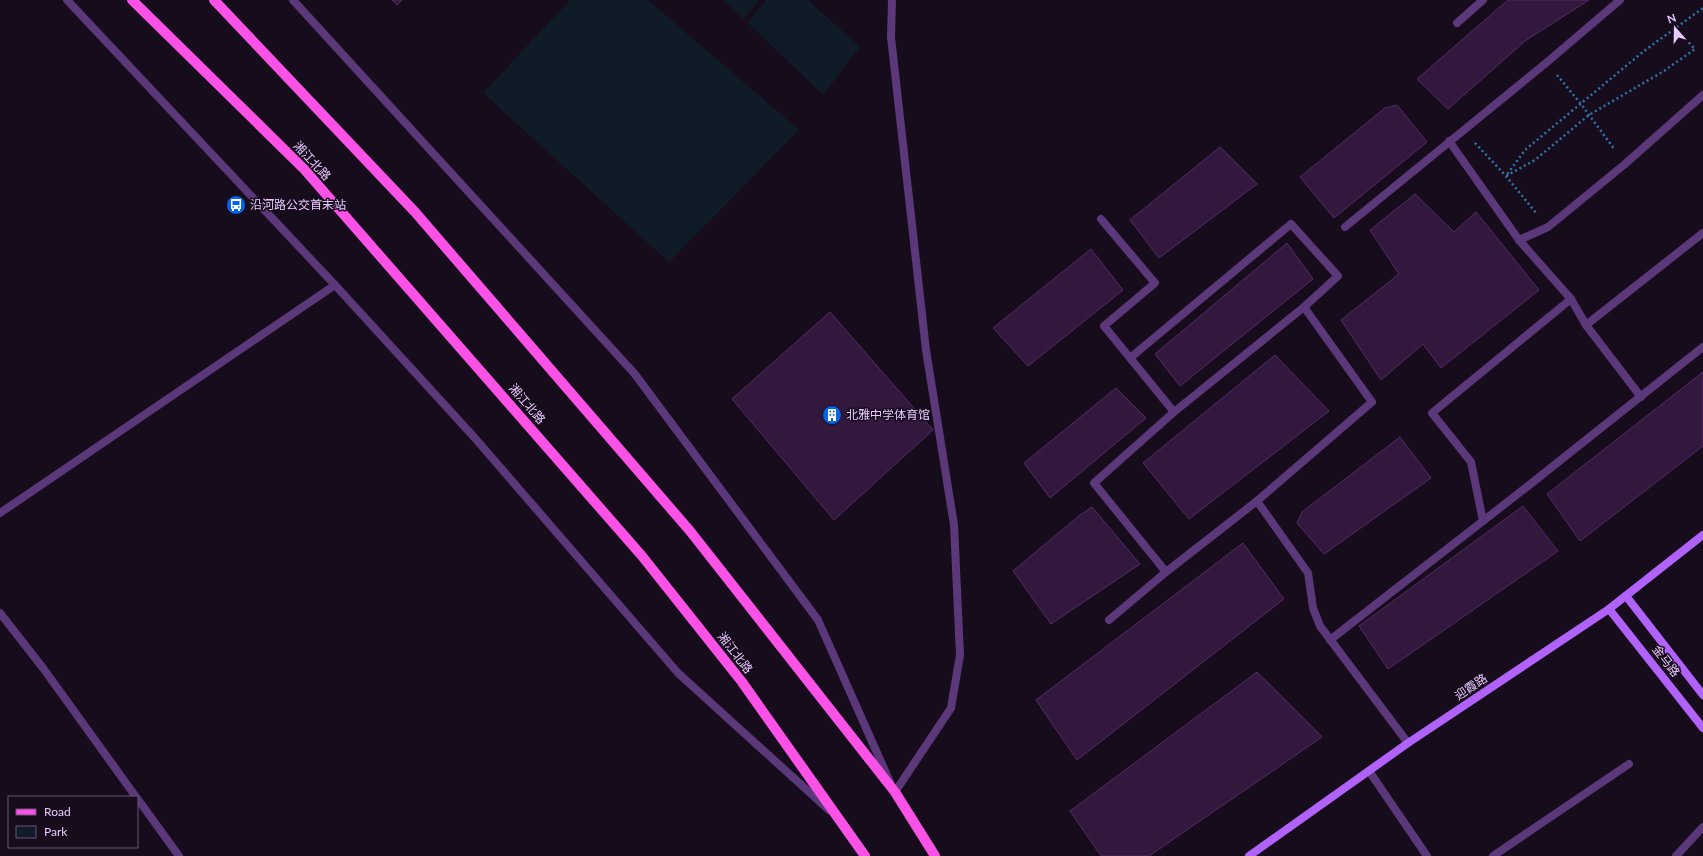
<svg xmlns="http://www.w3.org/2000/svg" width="1703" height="856" font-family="Lato,'Noto Sans SC',sans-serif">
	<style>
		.green { fill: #0f1b26 }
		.building { fill: #31183c; stroke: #552b68 }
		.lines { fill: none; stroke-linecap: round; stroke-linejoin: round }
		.path { stroke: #3075aa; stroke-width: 2.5; stroke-dasharray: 2 3; stroke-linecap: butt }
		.street { stroke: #5b387a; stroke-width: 8 }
		.secondary { stroke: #b162fb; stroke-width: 8 }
		.primary { stroke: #fa52e7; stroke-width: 10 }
		.labels { text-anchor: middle; stroke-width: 3; stroke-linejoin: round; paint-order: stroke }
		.street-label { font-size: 12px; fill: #e8c8fe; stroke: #170c1c }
		.poi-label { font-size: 12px; fill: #e8c8fe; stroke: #170c1c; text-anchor: start }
	</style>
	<rect width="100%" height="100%" fill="#170c1c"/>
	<!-- green -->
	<g class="green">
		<path d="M 570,0 L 648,0 L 799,130 L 669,262 L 483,93 Z"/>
		<path d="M 723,0 L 759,0 L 744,19 Z"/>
		<path d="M 766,0 L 808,0 L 860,47 L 823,95 L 748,23 Z"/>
	</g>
	<!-- building -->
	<g class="building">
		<path d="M 392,0 L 402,0 L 397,5 Z"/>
		<path d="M 1508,0 L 1589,0 L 1525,41 L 1448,109 L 1417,79 Z"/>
		<path d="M 1397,105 L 1427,142 L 1334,218 L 1300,177 L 1385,108 Z"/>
		<path d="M 1220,147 L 1257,184 L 1159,258 L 1130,220 Z"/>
		<path d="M 1415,194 L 1454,232 L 1476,212 L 1539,290 L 1441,368 L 1423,344 L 1381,380 L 1341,320 L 1399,274 L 1370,230 Z"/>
		<path d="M 1287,243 L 1313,279 L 1180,386 L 1155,354 Z"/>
		<path d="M 1091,249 L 1123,290 L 1028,366 L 993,328 Z"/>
		<path d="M 830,312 L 933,430 L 834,520 L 732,399 Z"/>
		<path d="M 1275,355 L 1329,411 L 1189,519 L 1143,463 Z"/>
		<path d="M 1703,372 L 1703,446 L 1580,541 L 1547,494 Z"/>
		<path d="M 1116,388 L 1146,418 L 1050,498 L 1024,463 Z"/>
		<path d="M 1400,437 L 1431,478 L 1324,554 L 1297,523 L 1302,512 Z"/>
		<path d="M 1523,506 L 1558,551 L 1388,669 L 1359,626 Z"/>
		<path d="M 1092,507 L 1140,564 L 1051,624 L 1013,571 L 1080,515 Z"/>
		<path d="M 1243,543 L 1284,599 L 1077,760 L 1036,700 Z"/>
		<path d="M 1257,672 L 1322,737 L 1149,856 L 1101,856 L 1070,811 Z"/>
	</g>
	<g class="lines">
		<!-- path -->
		<g class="path">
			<path d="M 1675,28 L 1695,49 L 1664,71 L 1589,115 L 1535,160 L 1506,176 L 1525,150 L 1644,51 L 1703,8"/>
			<path d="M 1557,75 L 1581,104 L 1615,150"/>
			<path d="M 1475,143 L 1506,176 L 1536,213"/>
		</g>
		<!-- street -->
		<g class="street">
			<path d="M 67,0 L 335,285 L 474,437 L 678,673 L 829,810"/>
			<path d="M 293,0 L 634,373 L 818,620 L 890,782"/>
			<path d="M 892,0 L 891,37 L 926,350 L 954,525 L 960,655 L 951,708 L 895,792"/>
			<path d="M 1457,23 L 1483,0"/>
			<path d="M 1449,141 L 1519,240 L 1571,299 L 1586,325 L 1641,397"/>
			<path d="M 1101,219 L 1155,283 L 1104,326 L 1174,412"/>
			<path d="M 1345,227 L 1546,63 L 1620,0"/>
			<path d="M 1519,240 L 1548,227 L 1625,164 L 1703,95"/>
			<path d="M 1586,325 L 1703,233"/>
			<path d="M 1130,358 L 1291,224 L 1338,276 L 1304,307 L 1174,412 L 1094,483 L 1166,572"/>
			<path d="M 1257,501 L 1308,573 L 1313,608 L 1320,626 L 1408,743"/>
			<path d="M 0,513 L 335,285"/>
			<path d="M 1483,521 L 1471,462 L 1432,413 L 1571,299"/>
			<path d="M 0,613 L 43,668 L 136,797"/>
			<path d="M 1109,620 L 1166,572 L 1257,501 L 1372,402 L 1304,307"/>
			<path d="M 1330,640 L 1528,486 L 1703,347"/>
			<path d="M 1369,771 L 1427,856"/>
			<path d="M 137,798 L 179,856"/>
			<path d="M 1493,856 L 1629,764"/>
			<path d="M 1676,856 L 1703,827"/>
		</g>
		<!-- secondary -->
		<g class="secondary">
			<path d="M 1626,596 L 1703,695"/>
			<path d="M 1609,609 L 1703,728"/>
			<path d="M 1249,856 L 1408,743 L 1609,609 L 1703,535"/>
		</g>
		<!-- primary -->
		<g class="primary">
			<path d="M 132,0 L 304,169 L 642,556 L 742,682 L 865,856"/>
			<path d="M 214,0 L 415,212 L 690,531 L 895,792 L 935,856"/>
		</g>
	</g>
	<!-- icons -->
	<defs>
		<symbol id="bus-disc" viewBox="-11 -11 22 22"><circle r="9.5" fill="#0664eb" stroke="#170c1c"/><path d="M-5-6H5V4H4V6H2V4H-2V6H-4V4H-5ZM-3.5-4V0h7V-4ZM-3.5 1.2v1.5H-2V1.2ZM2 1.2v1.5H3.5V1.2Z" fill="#fff"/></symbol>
		<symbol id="building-disc" viewBox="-11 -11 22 22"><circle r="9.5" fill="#0664eb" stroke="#170c1c"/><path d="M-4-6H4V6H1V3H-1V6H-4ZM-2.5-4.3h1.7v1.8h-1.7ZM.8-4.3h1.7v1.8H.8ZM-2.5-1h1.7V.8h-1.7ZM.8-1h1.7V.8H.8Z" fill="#fff"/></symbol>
	</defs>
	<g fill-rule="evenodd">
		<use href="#bus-disc" x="225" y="194" width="22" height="22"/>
		<use href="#building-disc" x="821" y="404" width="22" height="22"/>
	</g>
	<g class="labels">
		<!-- street labels -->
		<g class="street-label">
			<text transform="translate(312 161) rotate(47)" y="4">湘江北路</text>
			<text transform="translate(527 404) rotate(49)" y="4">湘江北路</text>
			<text transform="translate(735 653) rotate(52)" y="4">湘江北路</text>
			<text transform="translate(1666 661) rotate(52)" y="4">金马路</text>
			<text transform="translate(1471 687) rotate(-34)" y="4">迎霞路</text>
		</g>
		<!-- poi labels -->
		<g class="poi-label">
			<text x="250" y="209">沿河路公交首末站</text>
			<text x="846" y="419">北雅中学体育馆</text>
		</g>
	</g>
	<!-- legend -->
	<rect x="8" y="796" width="130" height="52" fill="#170c1c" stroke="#6b5776"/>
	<rect x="16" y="809" width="20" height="6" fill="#fa52e7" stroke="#6b5776"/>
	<text x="44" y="816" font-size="12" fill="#e8c8fe">Road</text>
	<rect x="16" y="826" width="20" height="12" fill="#0f1b26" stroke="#6b5776"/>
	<text x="44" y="836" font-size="12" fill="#e8c8fe">Park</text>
	<!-- north arrow -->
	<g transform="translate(1675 28) rotate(340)" stroke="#170c1c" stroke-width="3" paint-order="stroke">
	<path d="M0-3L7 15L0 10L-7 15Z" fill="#e8c8fe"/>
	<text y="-6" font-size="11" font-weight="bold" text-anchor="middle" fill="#e8c8fe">N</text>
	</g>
</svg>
